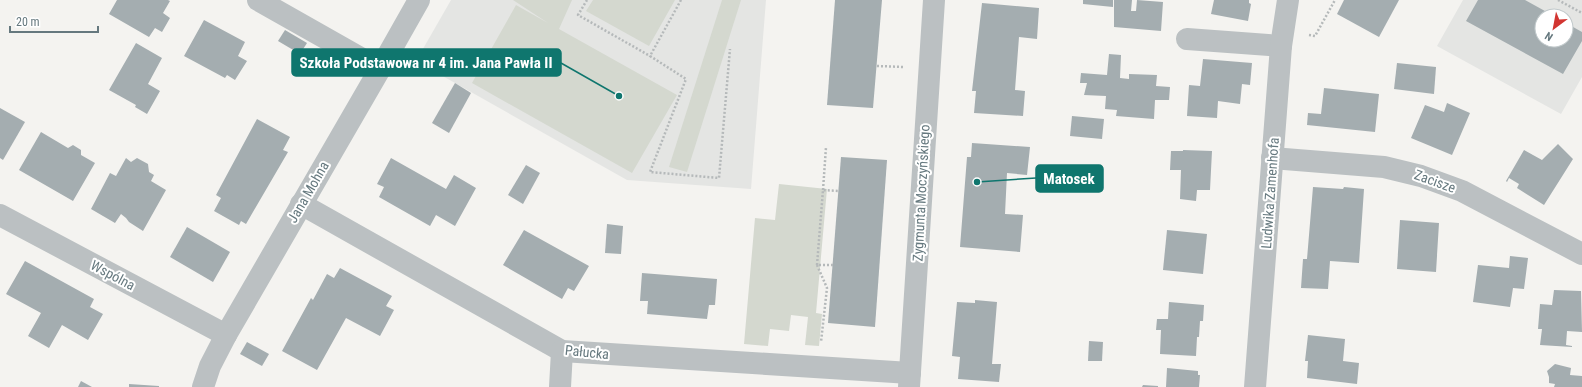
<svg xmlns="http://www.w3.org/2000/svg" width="1582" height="387" font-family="'Roboto Condensed',sans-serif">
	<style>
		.built { fill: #e4e5e3; fill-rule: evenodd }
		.green { fill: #d4d8cf }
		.building { fill: #a4adb0 }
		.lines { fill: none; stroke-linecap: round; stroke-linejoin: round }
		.path { stroke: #b5b9ba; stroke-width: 2.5; stroke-dasharray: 2 2; stroke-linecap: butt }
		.minor { stroke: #bbc0c2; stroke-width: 22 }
		.labels { text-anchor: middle; stroke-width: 4; stroke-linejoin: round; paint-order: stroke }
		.street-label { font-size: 14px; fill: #65787e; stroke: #fff }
		.leader { fill: none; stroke: #0f766e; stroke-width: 1.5 }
		.callout-dot { fill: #0f766e; stroke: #fff; stroke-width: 1.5 }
		.callout { fill: #0f766e; stroke: #0f766e; stroke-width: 1.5 }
		.callout-label { font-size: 15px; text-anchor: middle; font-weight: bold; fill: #fff }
	</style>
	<rect width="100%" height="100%" fill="#f4f3f0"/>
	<!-- built -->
	<g class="built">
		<path d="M 451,0 L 766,0 L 751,189 L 627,180 L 416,61 Z"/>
		<path d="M 1463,0 L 1582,0 L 1582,77 L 1561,114 L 1437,46 ZM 1542,16 L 1566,16 L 1566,40 L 1542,40 Z"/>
	</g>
	<!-- green -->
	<g class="green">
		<path d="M 513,0 L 572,0 L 559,29 L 677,95 L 632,173 L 472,83 L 516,5 L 548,23 Z"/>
		<path d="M 593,0 L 675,0 L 649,46 L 586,11 Z"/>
		<path d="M 722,0 L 741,0 L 687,172 L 669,167 Z"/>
		<path d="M 779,184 L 827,189 L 816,313 L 822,314 L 819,346 L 805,345 L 808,317 L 791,315 L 789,331 L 770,329 L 768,346 L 744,344 L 755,218 L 775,220 Z"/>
	</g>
	<!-- building -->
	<g class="building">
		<path d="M 117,0 L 168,0 L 170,1 L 163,13 L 170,18 L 162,32 L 155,28 L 149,37 L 109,14 Z"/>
		<path d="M 835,0 L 882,0 L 873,108 L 827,105 Z"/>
		<path d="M 1083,0 L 1113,0 L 1113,7 L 1083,4 Z"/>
		<path d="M 1114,0 L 1132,0 L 1131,11 L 1136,11 L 1137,0 L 1163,2 L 1161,31 L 1114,27 Z"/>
		<path d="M 1214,0 L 1249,0 L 1249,3 L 1251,4 L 1248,21 L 1211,14 Z"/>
		<path d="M 1344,0 L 1399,0 L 1379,37 L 1337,14 Z"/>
		<path d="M 1478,0 L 1525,0 L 1554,16 L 1542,16 L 1542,40 L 1566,40 L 1566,23 L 1582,32 L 1582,41 L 1563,74 L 1466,21 Z"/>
		<path d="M 982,3 L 1039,8 L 1037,39 L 1019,37 L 1015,90 L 1025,91 L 1023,116 L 974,113 L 976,91 L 972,91 Z"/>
		<path d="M 204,20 L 245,42 L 238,56 L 247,61 L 235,80 L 227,75 L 225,78 L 184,56 Z"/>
		<path d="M 285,30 L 307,43 L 300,54 L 278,41 Z"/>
		<path d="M 136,43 L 162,58 L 148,84 L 160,91 L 147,114 L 135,107 L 136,105 L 109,90 Z"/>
		<path d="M 1109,54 L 1121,55 L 1120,78 L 1129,79 L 1129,74 L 1157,75 L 1156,86 L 1170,87 L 1169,100 L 1155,100 L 1154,119 L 1116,116 L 1117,110 L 1105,109 L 1106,96 L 1084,95 L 1087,83 L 1080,83 L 1081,73 L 1107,75 Z"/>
		<path d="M 1203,59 L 1252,63 L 1250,85 L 1242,84 L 1240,104 L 1218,101 L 1217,118 L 1187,116 L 1189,85 L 1200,86 Z"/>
		<path d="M 1397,63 L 1436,67 L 1434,94 L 1394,89 Z"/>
		<path d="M 455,83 L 471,93 L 449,133 L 432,123 Z"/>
		<path d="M 1324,88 L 1379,94 L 1375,132 L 1307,125 L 1308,113 L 1321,114 Z"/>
		<path d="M 1447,103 L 1470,113 L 1452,155 L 1411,138 L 1425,105 L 1444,112 Z"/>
		<path d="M 0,108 L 25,122 L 3,160 L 0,158 Z"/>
		<path d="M 1072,116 L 1104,119 L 1102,139 L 1070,136 Z"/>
		<path d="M 257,119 L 290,137 L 283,150 L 288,152 L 246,224 L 241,221 L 239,225 L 214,211 L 221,198 L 216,195 Z"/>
		<path d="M 41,132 L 68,148 L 73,145 L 81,150 L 81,155 L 95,163 L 73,201 L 19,170 Z"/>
		<path d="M 972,143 L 1030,147 L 1027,175 L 1007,173 L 1005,214 L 1023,215 L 1020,252 L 960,247 L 967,157 L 971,157 Z"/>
		<path d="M 1558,144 L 1573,159 L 1544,205 L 1517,188 L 1519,184 L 1509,178 L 1507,182 L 1506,181 L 1524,150 L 1542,160 Z"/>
		<path d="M 1183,150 L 1212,151 L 1210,190 L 1197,190 L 1196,201 L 1180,199 L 1181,170 L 1170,170 L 1171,151 L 1183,151 Z"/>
		<path d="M 841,157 L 887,160 L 875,327 L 828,323 Z"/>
		<path d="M 126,158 L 131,162 L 137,158 L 148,164 L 149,172 L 154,175 L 151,181 L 166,190 L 143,231 L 129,222 L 126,218 L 121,214 L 115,223 L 91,209 L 110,173 L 116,176 Z"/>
		<path d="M 391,158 L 446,189 L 454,175 L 476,188 L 455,226 L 436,215 L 430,226 L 379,197 L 384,187 L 377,184 Z"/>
		<path d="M 526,165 L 540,173 L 523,204 L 508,195 Z"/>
		<path d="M 1313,187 L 1343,189 L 1344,187 L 1364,189 L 1359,263 L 1330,261 L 1328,289 L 1301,288 L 1303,259 L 1307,259 Z"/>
		<path d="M 1400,220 L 1439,223 L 1436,272 L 1397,269 Z"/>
		<path d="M 607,224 L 623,226 L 621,254 L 605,253 Z"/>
		<path d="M 187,227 L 230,252 L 213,282 L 170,257 Z"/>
		<path d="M 524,230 L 589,266 L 574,291 L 568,288 L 562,299 L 503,265 Z"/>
		<path d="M 1167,230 L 1207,234 L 1203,274 L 1163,270 Z"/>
		<path d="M 1510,256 L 1528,258 L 1524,289 L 1513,288 L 1510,307 L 1473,302 L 1478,265 L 1509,268 Z"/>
		<path d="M 25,261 L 94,299 L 90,307 L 103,314 L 88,340 L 62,325 L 49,348 L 28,336 L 41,313 L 6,294 Z"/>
		<path d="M 340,268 L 392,296 L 386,306 L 394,310 L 380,336 L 346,318 L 317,370 L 282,351 L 311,298 L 313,300 L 327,274 L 334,278 Z"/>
		<path d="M 642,273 L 717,279 L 715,305 L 709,305 L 707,319 L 647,314 L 648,301 L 640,301 Z"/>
		<path d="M 1554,290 L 1581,291 L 1582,332 L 1567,331 L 1566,345 L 1572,346 L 1572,347 L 1540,345 L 1542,329 L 1538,329 L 1540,304 L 1552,305 Z"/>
		<path d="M 975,300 L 997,302 L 992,364 L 1001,364 L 999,382 L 958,379 L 960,357 L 952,356 L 957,302 L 975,303 Z"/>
		<path d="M 1169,302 L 1204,305 L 1203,321 L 1200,321 L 1199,337 L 1197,337 L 1196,356 L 1160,354 L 1161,330 L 1156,330 L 1157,319 L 1168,319 Z"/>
		<path d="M 1308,335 L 1345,339 L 1343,361 L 1359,363 L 1357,384 L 1307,378 L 1308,361 L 1305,361 Z"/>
		<path d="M 1089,341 L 1103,342 L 1102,361 L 1088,361 Z"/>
		<path d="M 247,342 L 269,354 L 262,366 L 240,354 Z"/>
		<path d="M 1555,364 L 1571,368 L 1570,375 L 1582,376 L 1582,387 L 1554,387 L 1555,384 L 1549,383 L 1549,377 L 1547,371 Z"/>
		<path d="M 1167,368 L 1198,371 L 1198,375 L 1200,375 L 1199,387 L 1166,387 Z"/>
		<path d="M 81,381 L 92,387 L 78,387 Z"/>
		<path d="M 129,384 L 159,386 L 159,387 L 129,387 Z"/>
		<path d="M 1143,385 L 1158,386 L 1158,387 L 1142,387 Z"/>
	</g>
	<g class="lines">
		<!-- path -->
		<g class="path">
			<path d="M 587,0 L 578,15 L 650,56"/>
			<path d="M 681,0 L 650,56 L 686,79 L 650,172 L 719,178 L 730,49"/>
			<path d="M 1558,0 L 1582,13"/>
			<path d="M 1309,35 L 1315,36 L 1335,0"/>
			<path d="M 877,66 L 904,67"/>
			<path d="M 823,190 L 826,147"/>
			<path d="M 817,265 L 827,288 L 821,342"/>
			<path d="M 833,265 L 817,265 L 823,190 L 838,191"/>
		</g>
		<!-- minor -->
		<g class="minor">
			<path d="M 258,0 L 380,69"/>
			<path d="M 1187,39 L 1281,46"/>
			<path d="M 1272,158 L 1384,167 L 1421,176 L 1462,191 L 1582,254"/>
			<path d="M 301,204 L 562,351 L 910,373"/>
			<path d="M 0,215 L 226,335"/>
			<path d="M 203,387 L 210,366 L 226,335 L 380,69 L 419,0"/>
			<path d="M 560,387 L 562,351"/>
			<path d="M 909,387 L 934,0"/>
			<path d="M 1255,387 L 1281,46 L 1288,0"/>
		</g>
	</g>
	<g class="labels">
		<!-- street labels -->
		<g class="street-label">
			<text transform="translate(1435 181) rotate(20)" y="5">Zacisze</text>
			<text transform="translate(308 192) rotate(-60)" y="5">Jana Mohna</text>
			<text transform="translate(921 193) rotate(-87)" y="5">Zygmunta Moczyńskiego</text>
			<text transform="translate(1270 193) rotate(-86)" y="5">Ludwika Zamenhofa</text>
			<text transform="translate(113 275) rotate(28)" y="5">Wspólna</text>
			<text transform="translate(587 352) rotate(6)" y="5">Pałucka</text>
		</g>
	</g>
	<!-- callouts -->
	<path class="leader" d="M619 96L561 63M977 182L1036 178"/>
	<g class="callout-dot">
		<circle cx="619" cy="96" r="4"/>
		<circle cx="977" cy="182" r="4"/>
	</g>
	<g class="callout">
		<rect x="292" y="49" width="269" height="27" rx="4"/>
		<rect x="1036" y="165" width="67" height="27" rx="4"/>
	</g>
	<g class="callout-label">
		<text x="426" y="68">Szkoła Podstawowa nr 4 im. Jana Pawła II</text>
		<text x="1069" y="184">Matosek</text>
	</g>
	<!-- north arrow -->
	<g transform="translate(1554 28) rotate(212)"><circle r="19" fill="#ffffff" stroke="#c1c9cb"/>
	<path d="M0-3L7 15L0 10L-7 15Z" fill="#d23531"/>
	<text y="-6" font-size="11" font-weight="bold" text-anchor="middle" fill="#65787e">N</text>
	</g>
	<!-- scale -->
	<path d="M10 26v6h88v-6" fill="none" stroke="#65787e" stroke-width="2"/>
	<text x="16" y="26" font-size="12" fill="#65787e" stroke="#ffffff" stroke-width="3" paint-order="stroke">20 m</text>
</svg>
